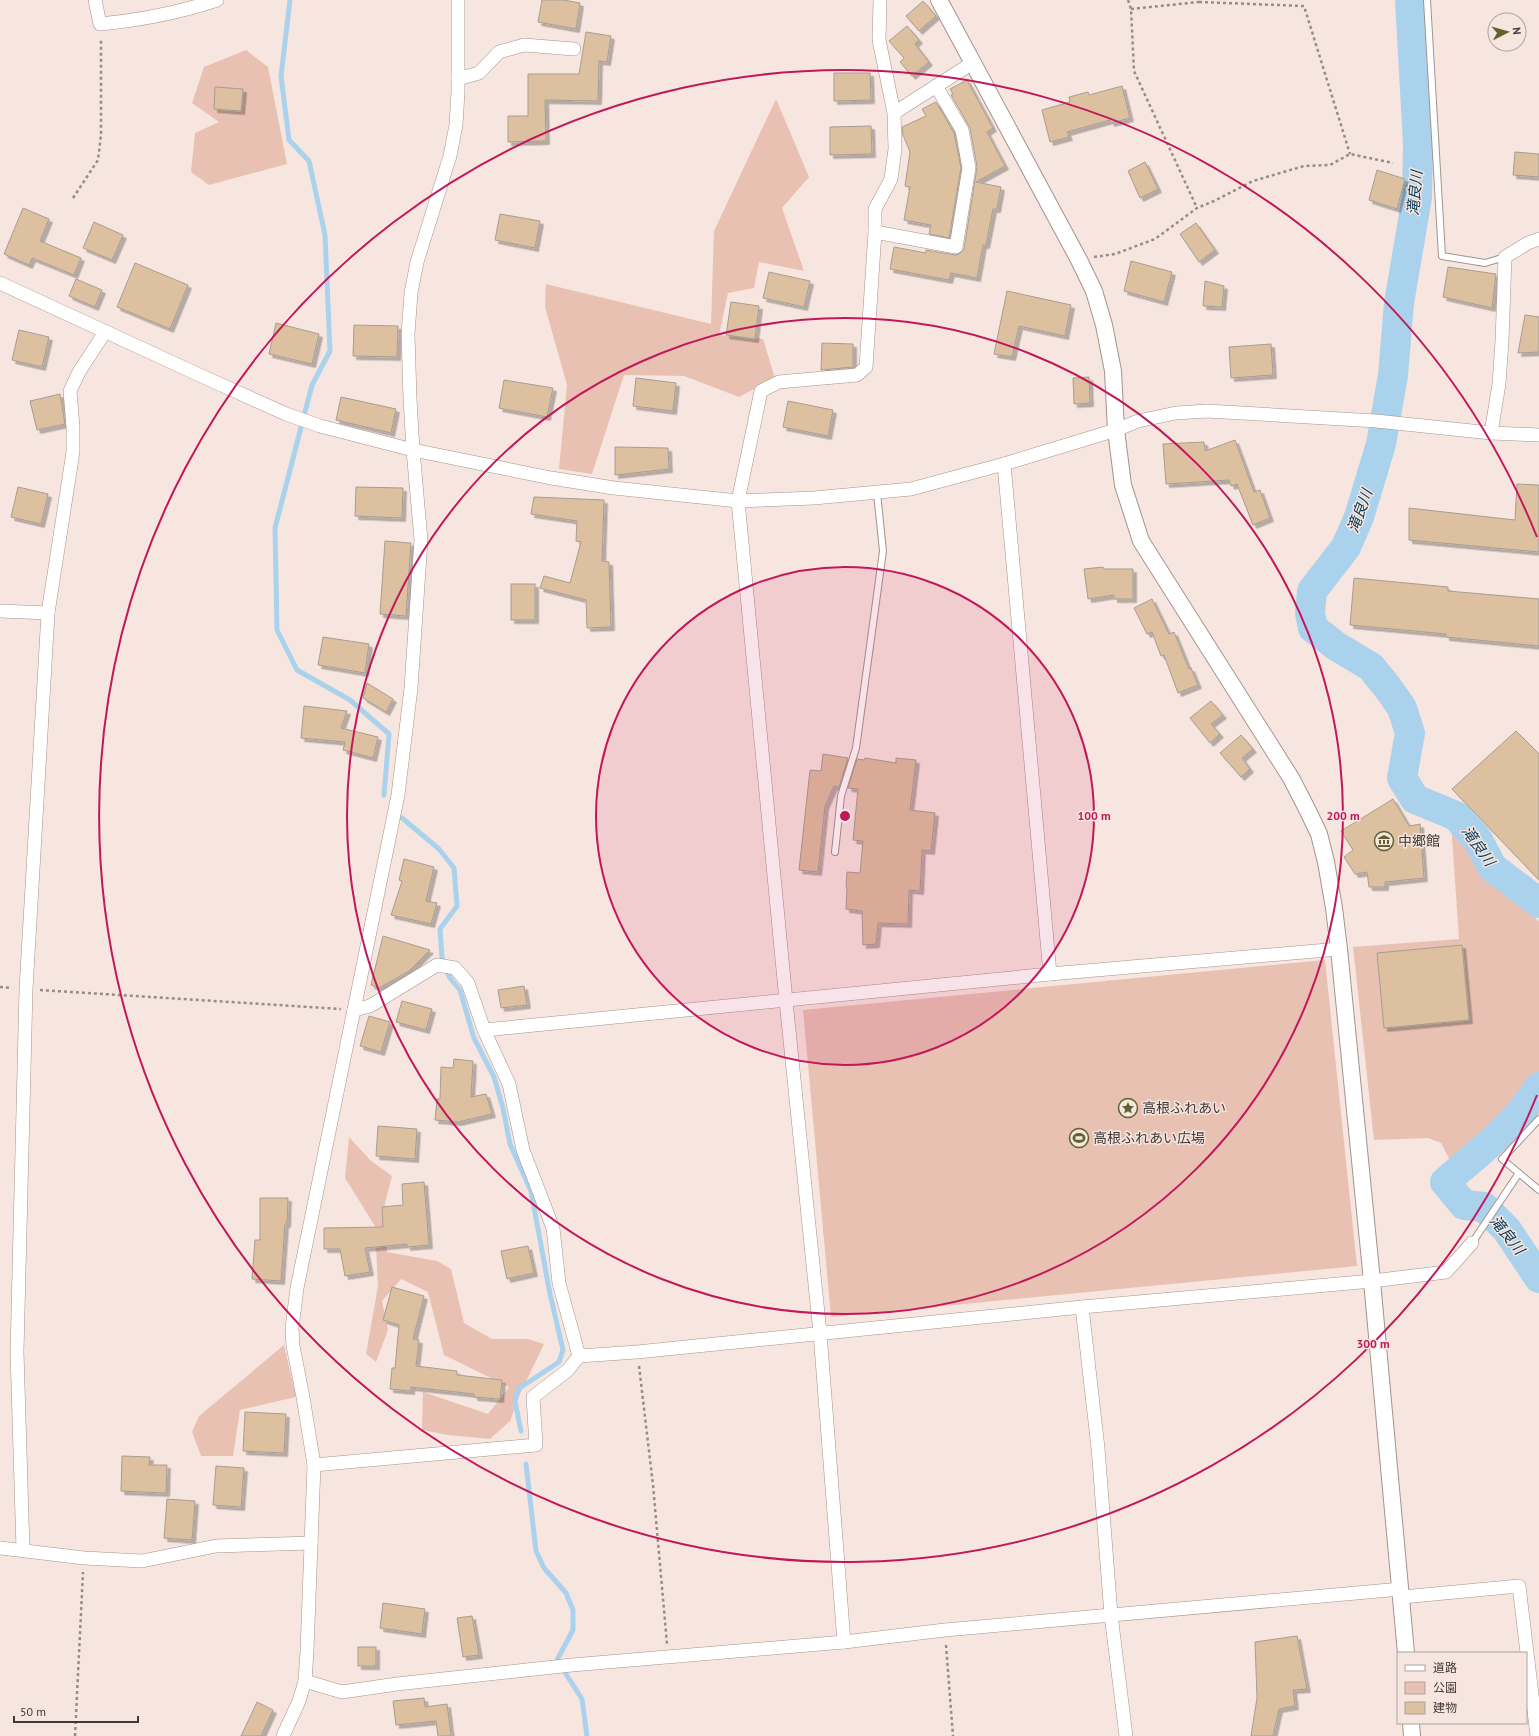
<svg xmlns="http://www.w3.org/2000/svg" width="1539" height="1736" font-family="'PT Sans','Noto Sans JP',sans-serif">
	<style>
		.green { fill: #e9c1b3 }
		.lines { fill: none; stroke-linecap: round; stroke-linejoin: round }
		.stream { stroke: #abd2ec; stroke-width: 5 }
		.river { stroke: #abd2ec; stroke-width: 30 }
		.building { fill: #dcc09f; stroke: #a79d92; filter: url(#shadow) }
		.service-casing { stroke: #a3948e; stroke-width: 8 }
		.minor-casing { stroke: #a3948e; stroke-width: 14 }
		.tertiary-casing { stroke: #a3948e; stroke-width: 18 }
		.path { stroke: #988c88; stroke-width: 2.5; stroke-dasharray: 3 3; stroke-linecap: butt }
		.service { stroke: #fff; stroke-width: 6 }
		.minor { stroke: #fff; stroke-width: 13 }
		.tertiary { stroke: #fff; stroke-width: 16 }
		.ring { fill: none; stroke: #c2185b; stroke-width: 2 }
		.labels { text-anchor: middle; stroke-width: 3; stroke-linejoin: round; paint-order: stroke }
		.poi-label { font-size: 14px; fill: #403937; stroke: #f7e6e0; text-anchor: start }
		.water-label { font-size: 15px; font-style: italic; fill: #063a54; stroke: #f7e6e0 }
		.centre { fill: #c2185b; stroke: #f7e6e0; stroke-width: 2 }
		.ring-label { font-size: 12px; text-anchor: middle; font-weight: bold; fill: #c2185b; stroke: #f7e6e0; stroke-width: 3; stroke-linejoin: round; paint-order: stroke }
	</style>
	<defs>
		<filter id="shadow"><feDropShadow dx="3.5" dy="3.5" stdDeviation="0" flood-color="#0004"/></filter>
	</defs>
	<rect width="100%" height="100%" fill="#f7e6e0"/>
	<!-- green -->
	<g class="green">
		<path d="M 246,50 L 268,67 L 287,164 L 209,185 L 191,172 L 195,133 L 219,122 L 192,103 L 204,67 Z"/>
		<path d="M 776,99 L 809,177 L 782,208 L 804,271 L 759,262 L 754,288 L 728,293 L 719,335 L 763,339 L 775,378 L 739,397 L 684,376 L 624,375 L 592,474 L 559,469 L 567,385 L 545,307 L 546,284 L 711,324 L 714,231 Z"/>
		<path d="M 1451,823 L 1461,838 L 1469,853 L 1490,878 L 1525,906 L 1539,922 L 1539,1072 L 1528,1095 L 1497,1133 L 1452,1164 L 1441,1143 L 1428,1138 L 1374,1140 L 1353,947 L 1459,939 Z"/>
		<path d="M 1325,960 L 1357,1266 L 831,1317 L 803,1010 Z"/>
		<path d="M 349,1137 L 370,1160 L 392,1176 L 385,1203 L 387,1252 L 437,1261 L 451,1269 L 464,1323 L 492,1339 L 528,1339 L 544,1344 L 519,1396 L 510,1421 L 490,1439 L 448,1435 L 422,1430 L 423,1392 L 488,1414 L 509,1387 L 444,1355 L 428,1292 L 401,1279 L 382,1301 L 388,1330 L 376,1362 L 366,1354 L 378,1286 L 375,1226 L 345,1178 Z"/>
		<path d="M 284,1345 L 296,1397 L 240,1410 L 233,1456 L 201,1456 L 192,1432 L 199,1416 Z"/>
	</g>
	<g class="lines">
		<!-- stream -->
		<g class="stream">
			<path d="M 290,0 L 281,76 L 289,140 L 309,161 L 325,235 L 330,351 L 312,385 L 275,528 L 277,630 L 297,670 L 350,700 L 389,734 L 384,795"/>
			<path d="M 402,818 L 439,849 L 454,868 L 457,906 L 440,929 L 442,958 L 450,978 L 460,990 L 474,1038 L 494,1077 L 503,1108 L 510,1144 L 531,1191 L 550,1294 L 563,1350 L 559,1362 L 518,1389 L 515,1401 L 521,1431"/>
			<path d="M 526,1464 L 536,1551 L 544,1568 L 566,1593 L 573,1610 L 573,1630 L 557,1660 L 582,1699 L 587,1736"/>
		</g>
		<!-- river -->
		<g class="river">
			<path d="M 1410,0 L 1418,144 L 1417,197 L 1399,303 L 1393,375 L 1381,444 L 1359,517 L 1346,547 L 1312,591 L 1310,613 L 1313,628 L 1336,646 L 1371,667 L 1388,688 L 1402,708 L 1410,733 L 1402,778 L 1415,799 L 1456,816 L 1478,840 L 1492,867 L 1539,903"/>
			<path d="M 1539,1087 C 1515,1126 1479,1152 1445,1182 L 1464,1205 L 1484,1207 L 1507,1230 L 1539,1278"/>
		</g>
	</g>
	<!-- building -->
	<g class="building">
		<path d="M 542,0 L 563,0 L 580,3 L 576,29 L 538,22 Z"/>
		<path d="M 923,1 L 936,16 L 919,31 L 906,16 Z"/>
		<path d="M 907,26 L 919,40 L 915,44 L 929,62 L 912,76 L 900,62 L 904,58 L 889,41 Z"/>
		<path d="M 586,32 L 611,36 L 607,62 L 599,61 L 598,101 L 545,100 L 546,141 L 508,142 L 508,116 L 528,116 L 528,74 L 579,74 Z"/>
		<path d="M 834,73 L 870,73 L 871,100 L 834,101 Z"/>
		<path d="M 967,80 L 993,128 L 987,132 L 1005,166 L 976,182 L 1001,187 L 997,209 L 993,209 L 986,245 L 983,245 L 977,278 L 951,273 L 949,280 L 890,269 L 894,247 L 926,253 L 926,250 L 955,255 L 959,254 L 964,249 L 977,167 L 970,128 L 951,95 L 953,94 L 950,89 Z"/>
		<path d="M 1122,86 L 1130,118 L 1111,123 L 1110,120 L 1067,132 L 1069,137 L 1050,142 L 1042,110 L 1070,102 L 1069,97 L 1088,92 L 1089,95 Z"/>
		<path d="M 215,87 L 243,89 L 241,111 L 214,109 Z"/>
		<path d="M 936,102 L 954,133 L 961,168 L 949,238 L 929,234 L 931,225 L 904,220 L 910,187 L 905,186 L 910,152 L 903,135 L 902,127 L 926,116 L 922,109 Z"/>
		<path d="M 871,126 L 872,154 L 830,155 L 830,127 Z"/>
		<path d="M 1515,152 L 1539,154 L 1539,177 L 1513,175 Z"/>
		<path d="M 1145,162 L 1158,189 L 1140,198 L 1128,171 Z"/>
		<path d="M 1377,170 L 1405,179 L 1397,209 L 1369,200 Z"/>
		<path d="M 23,208 L 49,219 L 40,241 L 81,258 L 74,275 L 32,258 L 29,265 L 4,254 Z"/>
		<path d="M 500,214 L 540,221 L 535,248 L 495,240 Z"/>
		<path d="M 94,222 L 123,235 L 112,260 L 83,248 Z"/>
		<path d="M 1196,223 L 1215,250 L 1199,262 L 1180,234 Z"/>
		<path d="M 1131,261 L 1172,272 L 1164,302 L 1124,291 Z"/>
		<path d="M 135,263 L 188,285 L 170,329 L 117,307 Z"/>
		<path d="M 1448,267 L 1496,274 L 1492,308 L 1443,297 Z"/>
		<path d="M 769,272 L 810,281 L 804,307 L 763,298 Z"/>
		<path d="M 76,279 L 102,290 L 95,307 L 69,296 Z"/>
		<path d="M 1205,281 L 1224,286 L 1222,307 L 1203,306 Z"/>
		<path d="M 1007,291 L 1071,305 L 1065,336 L 1019,326 L 1012,357 L 994,354 Z"/>
		<path d="M 731,302 L 759,306 L 755,339 L 726,335 Z"/>
		<path d="M 1525,315 L 1539,317 L 1539,352 L 1518,353 Z"/>
		<path d="M 276,323 L 319,334 L 312,364 L 269,354 Z"/>
		<path d="M 354,325 L 398,326 L 397,357 L 353,356 Z"/>
		<path d="M 19,330 L 49,337 L 42,367 L 12,360 Z"/>
		<path d="M 822,343 L 853,344 L 853,367 L 821,370 Z"/>
		<path d="M 1271,344 L 1273,375 L 1231,378 L 1229,347 Z"/>
		<path d="M 1089,377 L 1090,403 L 1074,404 L 1073,378 Z"/>
		<path d="M 636,378 L 676,383 L 673,411 L 633,406 Z"/>
		<path d="M 504,380 L 553,388 L 547,417 L 499,408 Z"/>
		<path d="M 60,394 L 65,424 L 37,430 L 30,401 Z"/>
		<path d="M 341,397 L 396,409 L 391,433 L 336,420 Z"/>
		<path d="M 788,401 L 833,410 L 828,436 L 783,427 Z"/>
		<path d="M 1235,440 L 1254,492 L 1260,490 L 1270,518 L 1253,525 L 1237,484 L 1231,486 L 1229,480 L 1166,484 L 1163,444 L 1204,442 L 1205,451 Z"/>
		<path d="M 615,447 L 668,448 L 669,469 L 615,475 Z"/>
		<path d="M 1517,484 L 1539,485 L 1539,552 L 1409,540 L 1409,508 L 1515,520 Z"/>
		<path d="M 18,487 L 48,494 L 41,524 L 11,517 Z"/>
		<path d="M 356,487 L 403,488 L 402,518 L 355,516 Z"/>
		<path d="M 534,497 L 604,500 L 602,561 L 609,562 L 611,627 L 587,628 L 586,600 L 540,588 L 544,576 L 570,583 L 581,542 L 576,541 L 577,521 L 531,514 Z"/>
		<path d="M 385,541 L 411,543 L 406,616 L 380,614 Z"/>
		<path d="M 1103,567 L 1104,569 L 1133,569 L 1133,599 L 1114,599 L 1114,595 L 1088,599 L 1084,569 Z"/>
		<path d="M 1354,578 L 1448,587 L 1448,591 L 1539,599 L 1539,646 L 1446,637 L 1446,634 L 1350,625 Z"/>
		<rect x="511" y="584" width="24" height="36"/>
		<path d="M 1152,599 L 1169,634 L 1174,632 L 1189,669 L 1191,668 L 1198,685 L 1178,693 L 1164,655 L 1161,656 L 1152,632 L 1147,634 L 1134,608 Z"/>
		<path d="M 323,637 L 369,644 L 365,673 L 318,665 Z"/>
		<path d="M 367,683 L 393,699 L 386,712 L 363,698 Z"/>
		<path d="M 1211,701 L 1223,715 L 1211,724 L 1220,734 L 1210,743 L 1190,718 Z"/>
		<path d="M 304,706 L 347,711 L 341,728 L 378,737 L 373,758 L 343,750 L 345,742 L 301,738 Z"/>
		<path d="M 1516,731 L 1539,754 L 1539,880 L 1452,789 Z"/>
		<path d="M 1241,735 L 1253,749 L 1242,758 L 1250,769 L 1241,777 L 1220,753 Z"/>
		<path d="M 823,754 L 848,758 L 839,787 L 834,786 L 825,806 L 818,872 L 799,870 L 810,770 L 821,771 Z"/>
		<path d="M 865,758 L 896,763 L 896,758 L 916,760 L 910,810 L 935,813 L 931,851 L 922,850 L 920,891 L 909,890 L 908,924 L 878,923 L 876,944 L 863,945 L 862,911 L 846,909 L 847,888 L 846,887 L 847,872 L 860,873 L 863,841 L 853,840 L 858,789 L 848,788 L 857,759 L 864,760 Z"/>
		<path d="M 1393,799 L 1409,826 L 1420,824 L 1424,878 L 1385,882 L 1385,887 L 1369,887 L 1367,872 L 1355,874 L 1344,857 L 1353,850 L 1341,831 Z"/>
		<path d="M 404,859 L 434,867 L 426,901 L 437,903 L 431,924 L 391,915 L 402,881 L 399,880 Z"/>
		<path d="M 383,936 L 430,950 L 409,971 L 379,988 L 371,985 Z"/>
		<path d="M 1462,945 L 1469,1020 L 1384,1028 L 1377,953 Z"/>
		<path d="M 524,986 L 527,1005 L 501,1008 L 498,990 Z"/>
		<path d="M 402,1001 L 432,1009 L 426,1030 L 396,1022 Z"/>
		<path d="M 369,1016 L 390,1022 L 381,1052 L 360,1046 Z"/>
		<path d="M 454,1059 L 473,1061 L 471,1097 L 486,1094 L 492,1114 L 458,1122 L 435,1120 L 437,1099 L 440,1099 L 441,1067 L 453,1068 Z"/>
		<path d="M 378,1126 L 417,1129 L 415,1159 L 376,1156 Z"/>
		<path d="M 424,1182 L 429,1245 L 407,1247 L 407,1244 L 365,1248 L 370,1272 L 345,1276 L 340,1249 L 324,1249 L 324,1228 L 383,1227 L 382,1207 L 403,1205 L 402,1184 Z"/>
		<path d="M 260,1198 L 288,1198 L 287,1224 L 285,1224 L 281,1281 L 252,1279 L 255,1240 L 260,1240 Z"/>
		<path d="M 528,1246 L 534,1273 L 507,1279 L 501,1251 Z"/>
		<path d="M 392,1287 L 424,1296 L 413,1339 L 419,1340 L 416,1366 L 457,1371 L 457,1375 L 502,1380 L 500,1399 L 474,1397 L 474,1394 L 411,1387 L 411,1391 L 390,1389 L 392,1368 L 395,1368 L 399,1325 L 383,1320 Z"/>
		<path d="M 245,1412 L 286,1414 L 284,1453 L 243,1451 Z"/>
		<path d="M 122,1456 L 150,1457 L 149,1465 L 167,1465 L 166,1493 L 121,1491 Z"/>
		<path d="M 216,1466 L 244,1468 L 241,1507 L 213,1505 Z"/>
		<path d="M 167,1499 L 195,1501 L 192,1540 L 164,1538 Z"/>
		<path d="M 383,1603 L 425,1609 L 422,1634 L 380,1628 Z"/>
		<path d="M 472,1616 L 479,1655 L 463,1657 L 457,1618 Z"/>
		<path d="M 1297,1636 L 1307,1689 L 1293,1690 L 1295,1706 L 1279,1709 L 1273,1736 L 1251,1736 L 1257,1698 L 1255,1642 Z"/>
		<rect x="358" y="1647" width="18" height="19"/>
		<path d="M 424,1698 L 425,1707 L 447,1704 L 451,1736 L 438,1736 L 436,1721 L 396,1725 L 393,1701 Z"/>
		<path d="M 257,1702 L 273,1710 L 261,1736 L 241,1736 Z"/>
	</g>
	<g class="lines">
		<defs>
			<g id="service">
				<path d="M 1427,0 L 1442,256 L 1485,263 L 1505,257"/>
				<path d="M 835,852 L 841,796 L 856,748 L 883,551 L 877,493"/>
				<path d="M 1539,1119 L 1502,1159 L 1539,1190"/>
				<path d="M 1472,1243 L 1519,1173"/>
			</g>
			<g id="minor">
				<path d="M 95,0 L 100,24 C 141,20 178,13 217,0"/>
				<path d="M 458,79 L 479,73 L 499,52 L 524,45 L 574,49"/>
				<path d="M 894,113 L 974,62"/>
				<path d="M 875,232 L 956,247 L 969,168 L 962,130 L 936,86"/>
				<path d="M 0,283 L 206,378 L 286,414 L 320,426 L 413,450 L 551,478 L 614,488 L 738,501 L 814,498 L 911,489 L 1004,464 L 1116,430 L 1138,421 L 1176,413 L 1207,411 L 1376,421 L 1491,433 L 1539,435"/>
				<path d="M 1491,433 L 1499,384 L 1502,341 L 1505,257 L 1528,243 L 1539,239"/>
				<path d="M 1004,464 L 1050,974"/>
				<path d="M 0,611 L 48,613"/>
				<path d="M 484,1030 L 1050,974 L 1339,949"/>
				<path d="M 1082,1307 L 1098,1448 L 1111,1615 L 1126,1736"/>
				<path d="M 579,1356 L 637,1352 L 1082,1307 L 1372,1281 L 1446,1272 L 1472,1243"/>
				<path d="M 314,1465 L 536,1445 L 533,1397 L 568,1370 L 579,1356 L 559,1283 L 553,1228 L 523,1150 L 509,1084 L 484,1030 L 468,983 L 455,968 L 437,965 L 370,1006 L 354,1010"/>
				<path d="M 0,1548 L 84,1558 L 142,1561 L 216,1546 L 311,1543"/>
				<path d="M 23,1550 L 17,1352 L 26,989 L 48,613 L 73,452 L 73,427 L 70,391 L 79,372 L 105,332"/>
				<path d="M 1402,1597 L 1519,1586 L 1537,1736"/>
				<path d="M 844,1642 L 820,1333 L 786,1001 L 738,501 L 761,391 L 779,382 L 857,375 L 866,367 L 875,232 L 875,209 L 891,179 L 895,149 L 894,113 L 879,40 L 880,0"/>
				<path d="M 305,1681 L 342,1692 L 397,1684 L 572,1665 L 844,1642 L 945,1630 L 1401,1589"/>
				<path d="M 283,1736 L 299,1701 L 305,1681 L 307,1651 L 314,1465 L 303,1397 L 293,1346 L 292,1328 L 297,1288 L 398,795 L 411,688 L 421,540 L 413,450 L 410,399 L 408,334 L 411,293 L 417,262 L 450,156 L 456,125 L 458,92 L 458,0"/>
			</g>
			<g id="tertiary">
				<path d="M 939,0 L 1079,260 L 1094,291 L 1104,325 L 1113,371 L 1116,430 L 1123,485 L 1141,541 L 1291,778 L 1307,809 L 1319,834 L 1326,862 L 1334,908 L 1339,949 L 1372,1281 L 1406,1653"/>
				<path d="M 1411,1723 L 1412,1736"/>
			</g>
		</defs>
		<!-- service casing -->
		<use href="#service" class="service-casing"/>
		<!-- minor casing -->
		<use href="#minor" class="minor-casing"/>
		<!-- tertiary casing -->
		<use href="#tertiary" class="tertiary-casing"/>
		<!-- path -->
		<g class="path">
			<path d="M 1128,0 L 1131,9 L 1134,71 L 1197,208"/>
			<path d="M 1199,2 L 1304,6 L 1350,154"/>
			<path d="M 1131,9 L 1199,2 L 1199,0"/>
			<path d="M 73,198 L 98,160 L 101,135 L 101,39"/>
			<path d="M 1094,257 L 1115,254 L 1155,239 L 1197,208 L 1214,201 L 1253,181 L 1304,166 L 1330,165 L 1350,154 L 1393,163"/>
			<path d="M 0,987 L 11,988"/>
			<path d="M 40,990 L 341,1009"/>
			<path d="M 639,1366 L 653,1485 L 667,1644"/>
			<path d="M 946,1645 L 953,1736"/>
			<path d="M 75,1736 L 83,1572"/>
		</g>
		<!-- service -->
		<use href="#service" class="service"/>
		<!-- minor -->
		<use href="#minor" class="minor"/>
		<!-- tertiary -->
		<use href="#tertiary" class="tertiary"/>
	</g>
	<!-- distance rings -->
	<circle cx="845" cy="816" r="249" fill="#c2185b" fill-opacity=".12"/>
	<g class="ring">
		<circle cx="845" cy="816" r="249"/>
		<circle cx="845" cy="816" r="498"/>
		<path d="M1537 1095A746 746 0 1 1 1537 537"/>
	</g>
	<!-- icons -->
	<defs>
		<symbol id="museum-ring" viewBox="-11 -11 22 22"><circle r="9.5" fill="#f7e6e0" stroke="#5f612e" stroke-width="1.5"/><path d="M0-6L6-3V-2H-6V-3ZM-5-1h2V3h-2ZM-1-1h2V3h-2ZM3-1h2V3H3ZM-6 4H6V6H-6Z" fill="#5f612e"/></symbol>
		<symbol id="sight-ring" viewBox="-11 -11 22 22"><circle r="9.5" fill="#f7e6e0" stroke="#5f612e" stroke-width="1.5"/><path d="M0-6L1.8-2.2L6-1.7L2.9 1.2L3.7 5.4L0 3.3L-3.7 5.4L-2.9 1.2L-6-1.7L-1.8-2.2Z" fill="#5f612e"/></symbol>
		<symbol id="stadium-ring" viewBox="-11 -11 22 22"><circle r="9.5" fill="#f7e6e0" stroke="#5f612e" stroke-width="1.5"/><path d="M0-5a6.5 5 0 1 0 0 10a6.5 5 0 1 0 0-10ZM-3.5-1.8h7v3.6h-7Z" fill="#5f612e"/></symbol>
	</defs>
	<g fill-rule="evenodd">
		<use href="#museum-ring" x="1373" y="830" width="22" height="22"/>
		<use href="#sight-ring" x="1117" y="1097" width="22" height="22"/>
		<use href="#stadium-ring" x="1068" y="1127" width="22" height="22"/>
	</g>
	<g class="labels">
		<!-- poi labels -->
		<g class="poi-label">
			<text x="1398" y="846">中郷館</text>
			<text x="1142" y="1113">高根ふれあい</text>
			<text x="1093" y="1143">高根ふれあい広場</text>
		</g>
		<!-- water labels -->
		<g class="water-label">
			<text transform="translate(1415 193) rotate(-85)" y="5">滝良川</text>
			<text transform="translate(1360 511) rotate(-70)" y="5">滝良川</text>
			<text transform="translate(1478 846) rotate(55)" y="5">滝良川</text>
			<text transform="translate(1507 1235) rotate(51)" y="5">滝良川</text>
		</g>
	</g>
	<circle cx="845" cy="816" r="6" class="centre"/>
	<g class="ring-label">
		<text x="1094" y="820">100 m</text>
		<text x="1343" y="820">200 m</text>
		<text x="1373" y="1348">300 m</text>
	</g>
	<!-- legend -->
	<rect x="1397" y="1652" width="130" height="72" fill="#f7e6e0" stroke="#aea19c"/>
	<rect x="1405" y="1665" width="20" height="6" fill="#ffffff" stroke="#aea19c"/>
	<text x="1433" y="1672" font-size="12" fill="#403937">道路</text>
	<rect x="1405" y="1682" width="20" height="12" fill="#e9c1b3" stroke="#aea19c"/>
	<text x="1433" y="1692" font-size="12" fill="#403937">公園</text>
	<rect x="1405" y="1702" width="20" height="12" fill="#dcc09f" stroke="#aea19c"/>
	<text x="1433" y="1712" font-size="12" fill="#403937">建物</text>
	<!-- north arrow -->
	<g transform="translate(1507 32) rotate(84)"><circle r="19" fill="#f7e6e0" stroke="#aea19c"/>
	<path d="M0-3L7 15L0 10L-7 15Z" fill="#5f612e"/>
	<text y="-6" font-size="11" font-weight="bold" text-anchor="middle" fill="#403937">N</text>
	</g>
	<!-- scale -->
	<path d="M14 1716v6h124v-6" fill="none" stroke="#403937" stroke-width="2"/>
	<text x="20" y="1716" font-size="12" fill="#403937" stroke="#f7e6e0" stroke-width="3" paint-order="stroke">50 m</text>
</svg>
